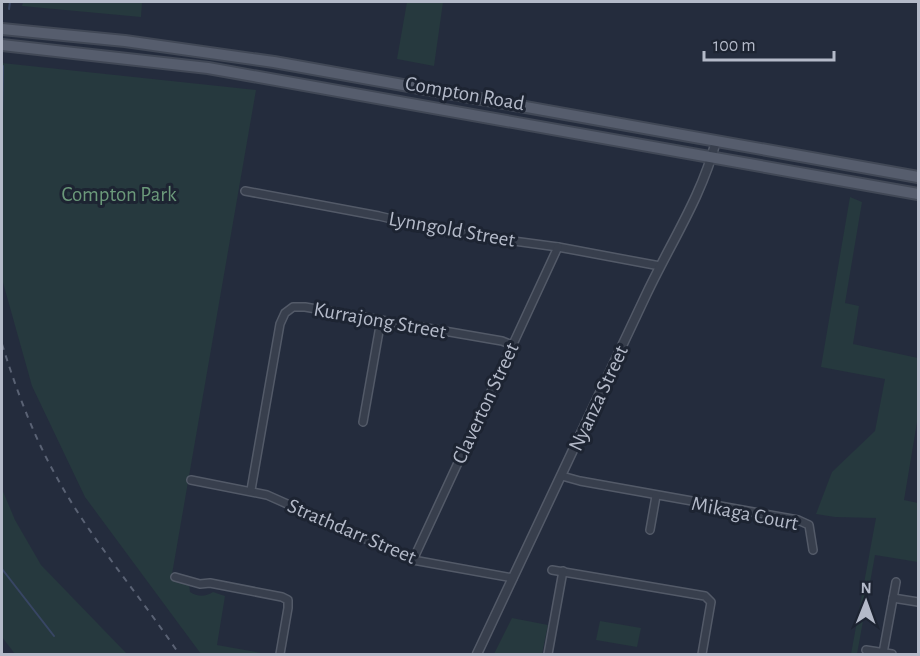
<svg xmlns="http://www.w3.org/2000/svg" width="920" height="656" font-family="'Alegreya Sans',sans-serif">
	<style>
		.green { fill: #26393e }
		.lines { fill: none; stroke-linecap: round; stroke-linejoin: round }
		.stream { stroke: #384664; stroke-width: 2 }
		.minor-casing { stroke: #535a68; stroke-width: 10 }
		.tertiary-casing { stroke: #535a68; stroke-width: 11 }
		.primary-casing { stroke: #414856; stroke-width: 14 }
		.minor { stroke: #383f4d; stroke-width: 7 }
		.tertiary { stroke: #383f4d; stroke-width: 8 }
		.primary { stroke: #565d6d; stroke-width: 10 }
		.rail { stroke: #5a6274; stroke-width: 2; stroke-dasharray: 6 6; stroke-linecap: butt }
		.labels { text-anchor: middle; stroke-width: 6; stroke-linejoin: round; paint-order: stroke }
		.street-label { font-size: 21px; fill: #b4bac9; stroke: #1d2432 }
		.park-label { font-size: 21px; fill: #6b997a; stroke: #1d2432 }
	</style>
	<rect width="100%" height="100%" fill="#242c3d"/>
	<!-- green -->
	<g class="green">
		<path d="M 23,2 L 142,2 L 141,17 L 22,6 Z"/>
		<path d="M 407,2 L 443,2 L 434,66 L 397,59 Z"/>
		<path d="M 2,63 L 256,90 L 171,580 L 189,584 L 190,592 C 198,597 205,597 213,592 L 225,596 L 217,645 L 267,654 L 201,654 L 85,497 L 32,386 L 2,279 Z"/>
		<path d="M 850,197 L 862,202 L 845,303 L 859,306 L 853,344 L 918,358 L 918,416 L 904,500 L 918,503 L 918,562 L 875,555 L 857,654 L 851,654 L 876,518 L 835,517 L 816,514 L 832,472 L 875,431 L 885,379 L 821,367 Z"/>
		<path d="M 2,489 L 15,520 L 41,565 L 127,654 L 15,654 L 2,637 Z"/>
		<path d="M 512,618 L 548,625 L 542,654 L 494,654 Z"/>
		<path d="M 600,621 L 641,628 L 637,647 L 596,640 Z"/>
	</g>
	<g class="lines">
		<!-- stream -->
		<g class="stream">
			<path d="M 9,9 L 10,2"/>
			<path d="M 2,115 L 3,66"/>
			<path d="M 2,569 L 54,636"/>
		</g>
		<defs>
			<g id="minor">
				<path d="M 245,191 L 379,216 L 447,232 L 558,247 L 660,266"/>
				<path d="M 363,422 L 381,320"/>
				<path d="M 562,476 L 580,481 L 798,520 L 809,525 L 813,550"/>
				<path d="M 191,480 L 267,495 L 413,560 L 513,578"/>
				<path d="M 251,490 L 280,324 L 285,313 L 293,307 L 305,307 L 502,341 L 512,345"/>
				<path d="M 650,530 L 656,496"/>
				<path d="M 413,560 L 558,247"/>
				<path d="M 552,570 L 705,596 L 711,602 L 702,654"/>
				<path d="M 175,577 L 200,584 L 210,583 L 282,597 L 288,600 L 288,608 L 280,654"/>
				<path d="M 893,598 L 918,602"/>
				<path d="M 866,650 L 892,654"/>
				<path d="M 883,653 L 896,582"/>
				<path d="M 548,654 L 563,571"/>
			</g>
			<path id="tertiary" d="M 477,654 C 534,535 590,415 646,295 C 670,244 702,196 716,141"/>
			<g id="primary">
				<path d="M 2,29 L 125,41 L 274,62 L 918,177"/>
				<path d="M 2,45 L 208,68 L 918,194"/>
			</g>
		</defs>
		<!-- minor casing -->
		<use href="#minor" class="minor-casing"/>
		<!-- tertiary casing -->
		<use href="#tertiary" class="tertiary-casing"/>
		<!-- primary casing -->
		<use href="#primary" class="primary-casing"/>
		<!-- minor -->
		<use href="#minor" class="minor"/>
		<!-- tertiary -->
		<use href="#tertiary" class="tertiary"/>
		<!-- primary -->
		<use href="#primary" class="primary"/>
		<!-- rail -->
		<path class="rail" d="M 2,344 C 16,389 33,435 56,476 C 91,540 139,594 179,654"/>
	</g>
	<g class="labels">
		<!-- street labels -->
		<g class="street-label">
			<text transform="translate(465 93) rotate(10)" y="7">Compton Road</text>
			<text transform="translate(452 229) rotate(10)" y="7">Lynngold Street</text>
			<text transform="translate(380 320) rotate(10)" y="7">Kurrajong Street</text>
			<text transform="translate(598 398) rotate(-65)" y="7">Nyanza Street</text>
			<text transform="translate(485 403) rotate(-65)" y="7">Claverton Street</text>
			<text transform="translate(745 513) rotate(11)" y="7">Mikaga Court</text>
			<text transform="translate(352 531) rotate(23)" y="7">Strathdarr Street</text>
		</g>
		<!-- park labels -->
		<g class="park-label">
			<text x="119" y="201">Compton Park</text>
		</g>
	</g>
	<!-- border -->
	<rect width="920" height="656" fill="none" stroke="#b4bac9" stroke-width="6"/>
	<!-- north arrow -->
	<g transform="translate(866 602) rotate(1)" stroke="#1d2432" stroke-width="4.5" paint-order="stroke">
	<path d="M0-4.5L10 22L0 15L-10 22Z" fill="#b4bac9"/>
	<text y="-9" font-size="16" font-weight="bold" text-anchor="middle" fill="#b4bac9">N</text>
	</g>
	<!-- scale -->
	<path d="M704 51v9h130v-9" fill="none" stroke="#b4bac9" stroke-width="3"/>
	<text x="713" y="51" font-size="18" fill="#b4bac9" stroke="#1d2432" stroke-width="4.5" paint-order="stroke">100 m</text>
</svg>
